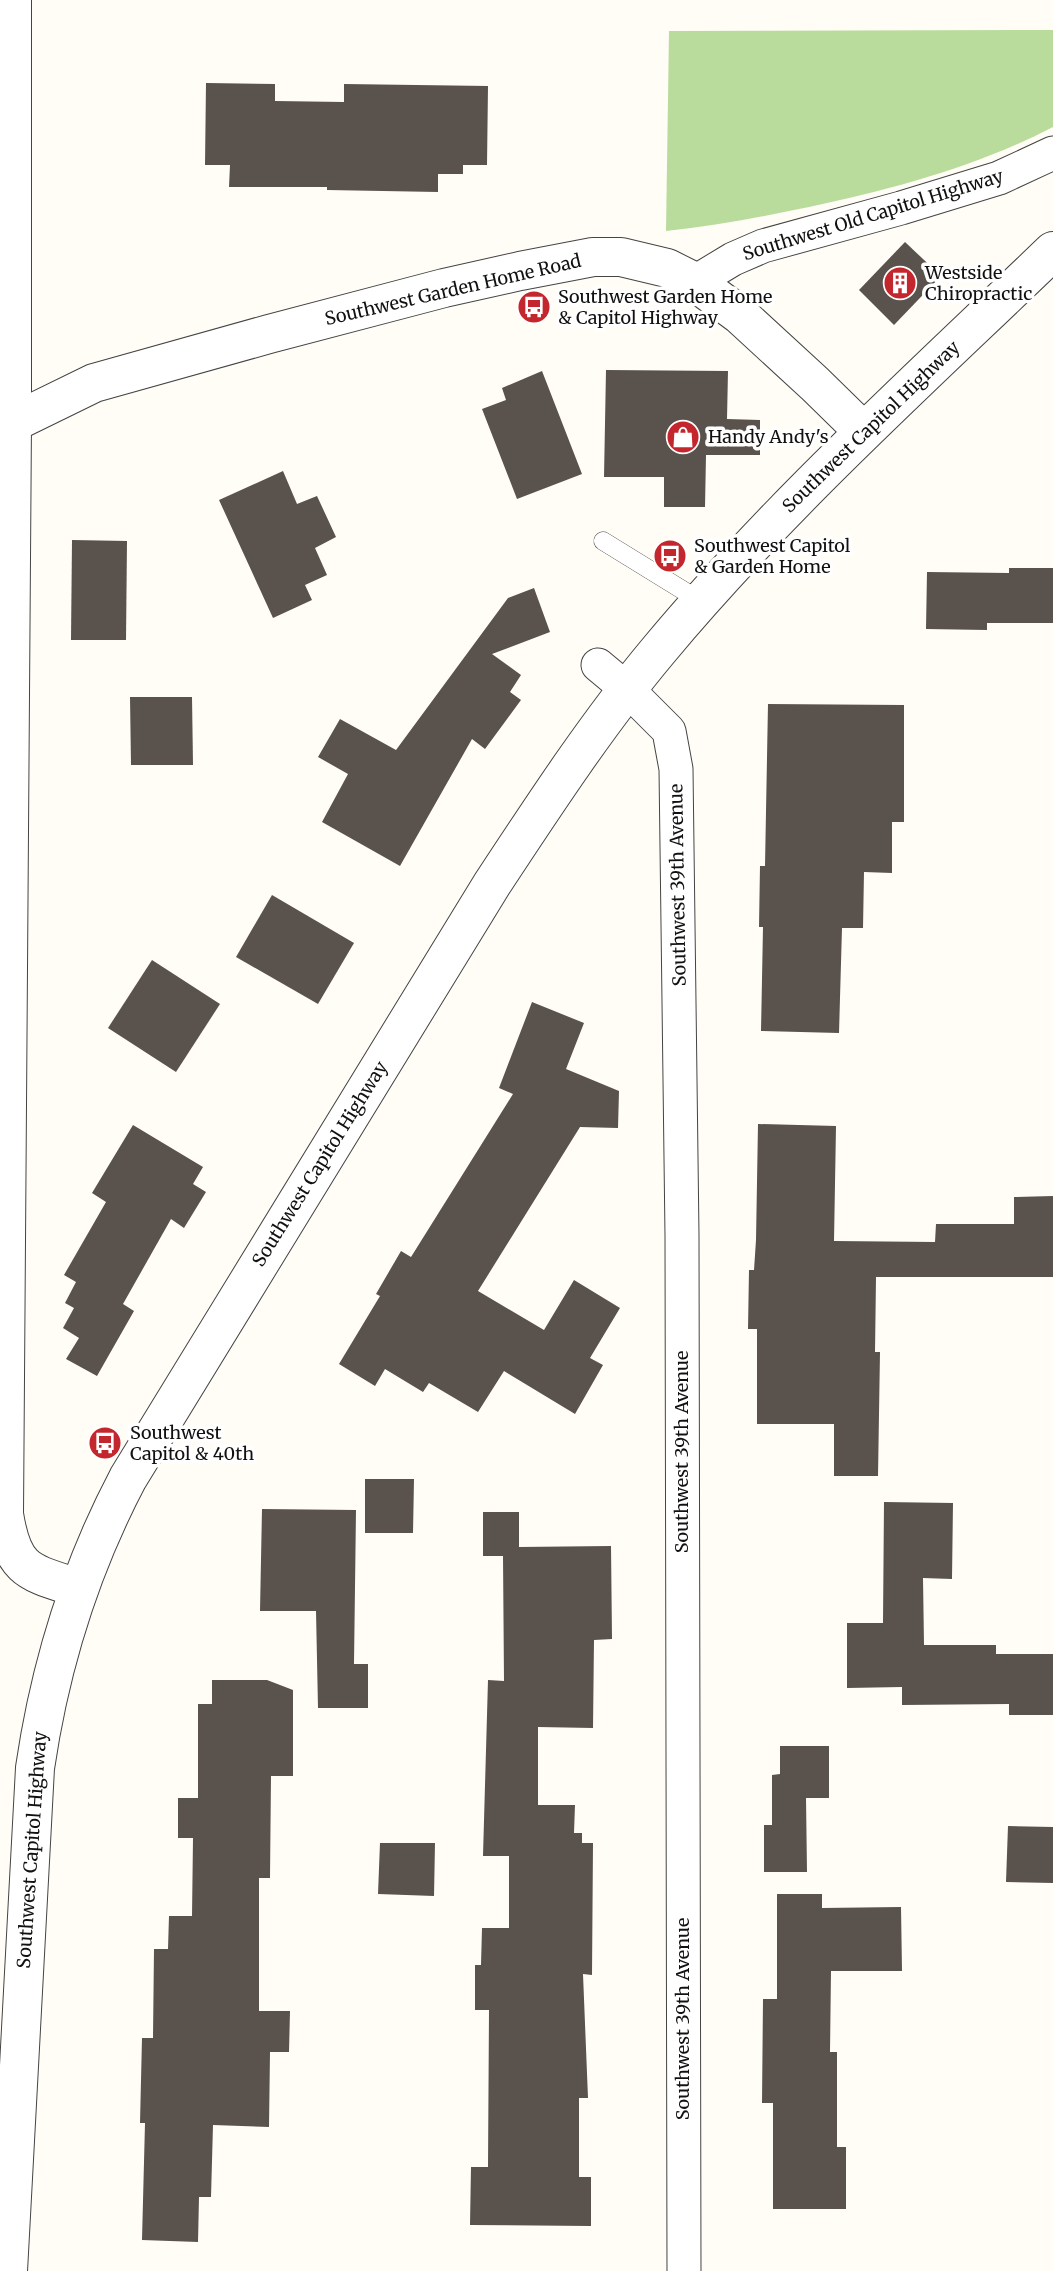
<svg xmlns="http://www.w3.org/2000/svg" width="1053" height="2271" font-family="Merriweather,serif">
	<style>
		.forest { fill: #b9dc9c }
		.building { fill: #5a524d }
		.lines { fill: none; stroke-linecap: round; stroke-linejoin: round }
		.service-casing { stroke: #444; stroke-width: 19 }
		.minor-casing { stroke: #444; stroke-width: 35 }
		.tertiary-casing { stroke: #444; stroke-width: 40 }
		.service { stroke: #fff; stroke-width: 18 }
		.minor { stroke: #fff; stroke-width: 33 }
		.tertiary { stroke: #fff; stroke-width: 38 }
		.labels { text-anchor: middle; stroke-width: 7; stroke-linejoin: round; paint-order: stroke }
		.street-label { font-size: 18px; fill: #111; stroke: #fff }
		.poi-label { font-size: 18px; fill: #111; stroke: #fff; text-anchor: start }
	</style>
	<rect width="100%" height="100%" fill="#fffdf5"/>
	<!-- forest -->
	<path class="forest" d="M 1053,30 L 1053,127 C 976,167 893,189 809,207 C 761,217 715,226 666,231 L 669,31 Z"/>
	<!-- building -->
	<g class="building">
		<path d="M 206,83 L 275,84 L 275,101 L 344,102 L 344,84 L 488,86 L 487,165 L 463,165 L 463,174 L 438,174 L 438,192 L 327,190 L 327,187 L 229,187 L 230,165 L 205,165 Z"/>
		<path d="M 905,242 L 941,276 L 894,325 L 859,290 Z"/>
		<path d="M 606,370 L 728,371 L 727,419 L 760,420 L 760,455 L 706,455 L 705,507 L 664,507 L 664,477 L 604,477 Z"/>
		<path d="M 542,371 L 582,474 L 517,499 L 482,409 L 506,400 L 502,388 Z"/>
		<path d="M 283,471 L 297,504 L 317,496 L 336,537 L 315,548 L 327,575 L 305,585 L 312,600 L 273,618 L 219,500 Z"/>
		<path d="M 72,540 L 127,541 L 126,640 L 71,640 Z"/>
		<path d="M 1009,568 L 1053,568 L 1053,623 L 987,623 L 987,630 L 926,629 L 927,572 L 1009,573 Z"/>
		<path d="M 534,588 L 550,632 L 492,654 L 521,675 L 510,692 L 521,700 L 485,749 L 472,739 L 400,866 L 322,822 L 348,774 L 318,757 L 340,719 L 396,750 L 508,598 Z"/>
		<path d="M 130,697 L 192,697 L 193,765 L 131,765 Z"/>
		<path d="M 768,704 L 904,705 L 904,822 L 892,822 L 892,873 L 864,872 L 863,928 L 842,928 L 839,1033 L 761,1031 L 763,927 L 759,927 L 760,866 L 765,866 Z"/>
		<path d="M 272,895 L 354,943 L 318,1004 L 236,957 Z"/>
		<path d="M 152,960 L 220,1004 L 176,1072 L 108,1028 Z"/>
		<path d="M 532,1002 L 584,1023 L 566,1069 L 619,1091 L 618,1128 L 580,1127 L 478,1291 L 544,1330 L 574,1280 L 620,1308 L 590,1358 L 603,1365 L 575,1414 L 504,1371 L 478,1412 L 429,1383 L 423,1392 L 385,1369 L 375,1386 L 339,1364 L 380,1296 L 376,1294 L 401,1251 L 411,1257 L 513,1094 L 499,1088 Z"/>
		<path d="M 758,1124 L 836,1126 L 834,1241 L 935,1242 L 936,1224 L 1014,1224 L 1014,1197 L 1053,1196 L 1053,1277 L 876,1277 L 875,1352 L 880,1352 L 878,1476 L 834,1476 L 834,1424 L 757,1424 L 757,1329 L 748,1329 L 749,1270 L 754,1270 L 756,1240 Z"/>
		<path d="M 133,1125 L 203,1167 L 193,1184 L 206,1192 L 184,1228 L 171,1219 L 123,1304 L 134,1311 L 97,1376 L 66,1359 L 79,1338 L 63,1328 L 74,1308 L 65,1303 L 76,1282 L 64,1275 L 106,1202 L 92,1193 Z"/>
		<path d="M 365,1479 L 414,1479 L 413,1533 L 365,1533 Z"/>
		<path d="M 884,1502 L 953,1503 L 952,1579 L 923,1578 L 924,1645 L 996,1645 L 996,1654 L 1053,1654 L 1053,1715 L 1009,1715 L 1009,1704 L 902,1705 L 902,1687 L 847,1688 L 847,1623 L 883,1623 Z"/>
		<path d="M 262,1509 L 356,1510 L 354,1664 L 368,1664 L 368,1708 L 318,1708 L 316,1611 L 260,1611 Z"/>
		<path d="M 483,1512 L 519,1512 L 519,1547 L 611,1546 L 612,1639 L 594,1640 L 593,1728 L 538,1727 L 538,1805 L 575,1805 L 574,1833 L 582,1833 L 582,1843 L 593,1843 L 592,1975 L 583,1974 L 588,2098 L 579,2098 L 579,2177 L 591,2177 L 591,2226 L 470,2225 L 471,2167 L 488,2167 L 489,2010 L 475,2010 L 475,1965 L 481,1965 L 482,1928 L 509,1928 L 509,1856 L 483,1856 L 488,1680 L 504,1681 L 503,1556 L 483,1556 Z"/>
		<path d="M 212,1680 L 267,1680 L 293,1690 L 293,1776 L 271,1776 L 270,1878 L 259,1878 L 259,2011 L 290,2011 L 289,2052 L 270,2052 L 269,2127 L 213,2125 L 211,2197 L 199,2197 L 198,2242 L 142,2240 L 145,2123 L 140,2123 L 142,2038 L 153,2038 L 154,1949 L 168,1949 L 169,1916 L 192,1916 L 193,1838 L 178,1838 L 178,1798 L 198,1798 L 198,1704 L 212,1704 Z"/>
		<path d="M 780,1746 L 829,1746 L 829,1798 L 806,1798 L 807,1872 L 764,1872 L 764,1825 L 772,1825 L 772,1775 L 780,1774 Z"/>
		<path d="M 1008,1826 L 1053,1827 L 1053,1883 L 1006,1882 Z"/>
		<path d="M 380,1843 L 435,1843 L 434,1896 L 378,1894 Z"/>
		<path d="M 777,1894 L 822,1894 L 822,1908 L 901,1907 L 902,1971 L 831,1971 L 830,2052 L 837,2052 L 837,2147 L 846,2147 L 846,2209 L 773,2209 L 773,2103 L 762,2103 L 763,1999 L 777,1999 Z"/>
	</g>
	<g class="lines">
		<defs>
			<path id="service" d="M 603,541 L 702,602"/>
			<g id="minor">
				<path d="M 695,282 L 733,259 L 763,246 L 901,208 L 999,178 L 1053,153"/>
				<path d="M 598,665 L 628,690 L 669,731 L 676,769 L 682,1235 L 684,2271"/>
			</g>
			<g id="tertiary">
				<path d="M 12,0 L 12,421 L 4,1514 C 13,1571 28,1572 78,1588"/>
				<path d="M 0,429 L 94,383 L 269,334 L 444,288 L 520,271 L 593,257 L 621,257 L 667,268 L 695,282 L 740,315 L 815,384 L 863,431"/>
				<path d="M 8,2271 L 35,1768 C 50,1666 80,1569 128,1478 L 492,884 C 544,805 597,724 658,651 C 778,507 918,381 1053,251"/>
			</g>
		</defs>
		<!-- service casing -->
		<use href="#service" class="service-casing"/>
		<!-- minor casing -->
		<use href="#minor" class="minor-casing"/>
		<!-- tertiary casing -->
		<use href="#tertiary" class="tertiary-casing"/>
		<!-- service -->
		<use href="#service" class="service"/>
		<!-- minor -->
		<use href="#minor" class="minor"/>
		<!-- tertiary -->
		<use href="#tertiary" class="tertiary"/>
	</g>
	<!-- icons -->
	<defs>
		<symbol id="building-disc" viewBox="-11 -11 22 22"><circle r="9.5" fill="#c4262e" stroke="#fff"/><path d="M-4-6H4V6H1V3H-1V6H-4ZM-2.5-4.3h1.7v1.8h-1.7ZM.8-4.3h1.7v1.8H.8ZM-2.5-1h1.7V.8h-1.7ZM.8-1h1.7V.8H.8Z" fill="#fff"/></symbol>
		<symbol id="bus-disc" viewBox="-11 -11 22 22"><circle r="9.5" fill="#c4262e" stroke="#fff"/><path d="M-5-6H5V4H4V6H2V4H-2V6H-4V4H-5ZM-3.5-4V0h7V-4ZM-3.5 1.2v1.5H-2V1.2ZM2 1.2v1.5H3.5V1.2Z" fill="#fff"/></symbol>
		<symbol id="shop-disc" viewBox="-11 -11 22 22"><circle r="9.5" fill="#c4262e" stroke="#fff"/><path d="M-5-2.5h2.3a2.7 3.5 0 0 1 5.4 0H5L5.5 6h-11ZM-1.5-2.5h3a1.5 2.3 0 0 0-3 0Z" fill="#fff"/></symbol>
	</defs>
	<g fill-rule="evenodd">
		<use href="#building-disc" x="881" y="264" width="38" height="38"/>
		<use href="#bus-disc" x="515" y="288" width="38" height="38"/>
		<use href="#shop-disc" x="664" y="418" width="38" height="38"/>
		<use href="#bus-disc" x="651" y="537" width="38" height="38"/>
		<use href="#bus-disc" x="86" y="1424" width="38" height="38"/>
	</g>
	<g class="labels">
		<!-- street labels -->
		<g class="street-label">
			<text transform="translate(873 215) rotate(-17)" y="6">Southwest Old Capitol Highway</text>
			<text transform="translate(453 290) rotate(-13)" y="6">Southwest Garden Home Road</text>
			<text transform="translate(871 427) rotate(-44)" y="6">Southwest Capitol Highway</text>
			<text transform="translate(678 885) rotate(-91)" y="6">Southwest 39th Avenue</text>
			<text transform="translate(320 1164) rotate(-58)" y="6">Southwest Capitol Highway</text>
			<text transform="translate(682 1452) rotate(-90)" y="6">Southwest 39th Avenue</text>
			<text transform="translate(32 1850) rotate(-86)" y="6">Southwest Capitol Highway</text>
			<text transform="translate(683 2019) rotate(-90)" y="6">Southwest 39th Avenue</text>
		</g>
		<!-- poi labels -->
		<g class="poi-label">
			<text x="925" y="279">Westside<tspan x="925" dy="21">Chiropractic</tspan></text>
			<text x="558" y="303">Southwest Garden Home<tspan x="558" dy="21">&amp; Capitol Highway</tspan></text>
			<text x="708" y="443">Handy Andy's</text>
			<text x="694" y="552">Southwest Capitol<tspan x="694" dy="21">&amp; Garden Home</tspan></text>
			<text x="130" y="1439">Southwest<tspan x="130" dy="21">Capitol &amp; 40th</tspan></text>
		</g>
	</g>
</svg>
